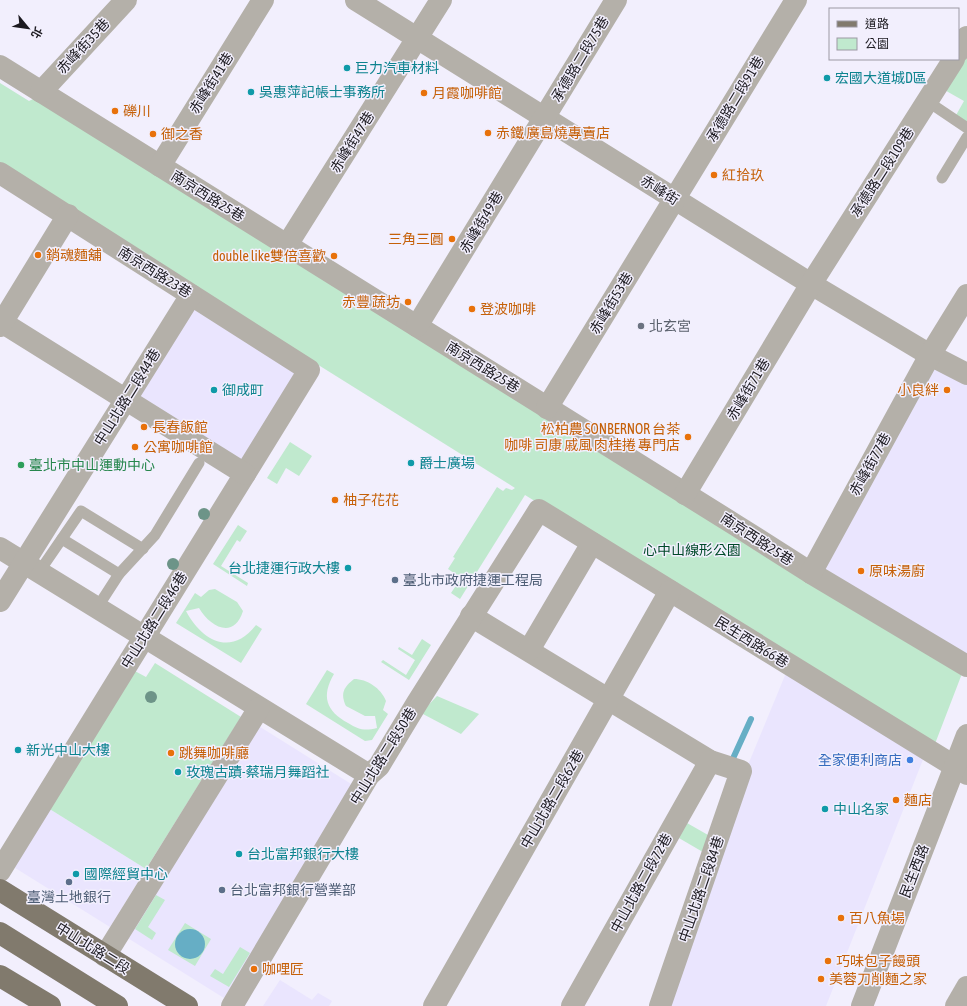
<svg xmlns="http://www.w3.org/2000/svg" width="967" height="1006" font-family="'Asap Condensed','Noto Sans TC',sans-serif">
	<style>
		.built { fill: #eae5fe }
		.green { fill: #c0e9ce }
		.water { fill: #66aec5 }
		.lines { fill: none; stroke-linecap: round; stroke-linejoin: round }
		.stream { stroke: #66aec5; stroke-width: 6 }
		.service { stroke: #b4b0a9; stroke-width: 11 }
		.minor { stroke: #b4b0a9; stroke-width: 22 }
		.tertiary { stroke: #b4b0a9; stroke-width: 22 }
		.primary { stroke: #817a6d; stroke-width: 22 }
		.tree { fill: #6d9488 }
		.culture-dot { fill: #0f9aa8; stroke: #f2effd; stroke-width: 1.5 }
		.food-dot { fill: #e8710a; stroke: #f2effd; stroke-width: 1.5 }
		.worship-dot { fill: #6b7280; stroke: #f2effd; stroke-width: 1.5 }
		.leisure-dot { fill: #2e9e5b; stroke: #f2effd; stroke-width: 1.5 }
		.service-dot { fill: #5c6f8a; stroke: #f2effd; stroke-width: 1.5 }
		.shop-dot { fill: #3f7fe0; stroke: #f2effd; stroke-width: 1.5 }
		.labels { text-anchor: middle; stroke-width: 3; stroke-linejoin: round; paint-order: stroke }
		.street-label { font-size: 14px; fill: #1b191f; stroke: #f2effd }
		.culture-label { font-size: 14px; fill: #0d838f; stroke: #f2effd; text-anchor: start }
		.food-label { font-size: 14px; fill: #c56008; stroke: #f2effd; text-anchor: start }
		.worship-label { font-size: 14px; fill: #5b616d; stroke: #f2effd; text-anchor: start }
		.leisure-label { font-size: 14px; fill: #27864d; stroke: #f2effd; text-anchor: start }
		.park-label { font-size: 14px; fill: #004a29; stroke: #f2effd }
		.service-label { font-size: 14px; fill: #4e5e75; stroke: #f2effd; text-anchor: start }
		.shop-label { font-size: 14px; fill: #366cbe; stroke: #f2effd; text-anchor: end }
	</style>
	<rect width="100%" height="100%" fill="#f2effd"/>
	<!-- built -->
	<g class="built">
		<path d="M 195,307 L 300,374 L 244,464 L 137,400 Z"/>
		<path d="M 933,363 L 967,381 L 967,657 L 822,571 Z"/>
		<path d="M 786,673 L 924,757 L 826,1006 L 666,1006 L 741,777 L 750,760 Z"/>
		<path d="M 257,725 L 356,787 L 224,998 L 126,937 Z"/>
		<path d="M 48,808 L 146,869 L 110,927 L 12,866 Z"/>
		<path d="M 280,980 L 312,1000 L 318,993 L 332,1001 L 329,1006 L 263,1006 Z"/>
	</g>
	<!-- green -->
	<g class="green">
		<path d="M 967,48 L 967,123 L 955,117 L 964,101 L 941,88 Z"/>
		<path d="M 0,83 L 29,101 L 37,97 L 963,671 L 933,749 L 525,495 L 460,599 L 451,593 L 461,578 L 448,569 L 455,558 L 453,557 L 497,487 L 503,491 L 506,488 L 512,490 L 515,488 L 0,166 Z"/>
		<path d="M 290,442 L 312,456 L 299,476 L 286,468 L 277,484 L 267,478 Z"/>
		<path d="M 238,525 L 247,531 L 240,542 L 237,540 L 221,566 L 248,583 L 247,586 L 213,564 Z"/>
		<path d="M 215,589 L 237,602 L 243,611 C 234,640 210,627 199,608 L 186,611 C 202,641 231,657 256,625 L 262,629 L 241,663 L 176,623 L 195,593 L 201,597 L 209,590 Z"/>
		<path d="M 422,639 L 431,645 L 409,680 L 381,662 L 383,660 L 406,675 L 415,660 L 398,649 L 399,647 L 412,655 Z"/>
		<path d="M 155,663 L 241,717 L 146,869 L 48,808 L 133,670 L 146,677 Z"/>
		<path d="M 327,670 L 334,674 C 321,696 326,711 348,723 C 359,730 365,731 377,728 L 375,716 L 365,716 L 346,706 C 340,693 344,687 354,679 C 367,679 381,688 386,701 L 383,710 L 388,714 L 372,740 L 365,741 L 306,704 Z"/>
		<path d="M 437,696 L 479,714 L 461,734 L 421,713 Z"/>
		<path d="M 680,819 L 715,839 L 708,855 L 672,834 Z"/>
		<path d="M 156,895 L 165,900 L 148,927 L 156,933 L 152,940 L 135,929 Z"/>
		<path d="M 185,923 L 211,939 L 195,966 L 168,950 Z"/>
		<path d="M 240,947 L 250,953 L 229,987 L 210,976 L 215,969 L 223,974 Z"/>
	</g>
	<!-- water -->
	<circle class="water" cx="190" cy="944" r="15"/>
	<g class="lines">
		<!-- stream -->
		<path class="stream" d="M 730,765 L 751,719"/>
		<!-- service -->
		<g class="service">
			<path d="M 927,101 L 967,128"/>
			<path d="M 942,178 L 967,137"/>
			<path d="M 62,539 L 119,574"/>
			<path d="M 39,572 L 81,511 L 143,549"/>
			<path d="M 97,608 L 119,574 L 155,535 L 199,463"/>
		</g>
		<!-- minor -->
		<g class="minor">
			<path d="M 356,0 L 811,284 L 930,355 L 967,374"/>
			<path d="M 958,52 L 967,37"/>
			<path d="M 0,66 L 737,526 L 811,573 L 967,666"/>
			<path d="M 41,92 L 126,0"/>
			<path d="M 160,166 L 263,0"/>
			<path d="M 0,173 L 309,370 L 0,871"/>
			<path d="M 287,245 L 441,0"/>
			<path d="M 0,321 L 245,474"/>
			<path d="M 0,326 L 68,215"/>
			<path d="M 417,326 L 616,0"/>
			<path d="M 547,408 L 796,0"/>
			<path d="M 685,494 L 811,284 L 954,59"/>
			<path d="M 0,548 L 369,775"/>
			<path d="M 811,573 L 930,355 L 967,295"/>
			<path d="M 0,601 L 191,295"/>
			<path d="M 471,616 L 710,761 L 741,771 L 660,1006"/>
			<path d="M 529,650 L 592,543"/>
			<path d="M 105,956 L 259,708"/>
			<path d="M 232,1006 L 369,775 L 379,766 L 417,703 L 539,510 L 967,774"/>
			<path d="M 434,1006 L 670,591"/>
			<path d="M 572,1006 L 710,761"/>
			<path d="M 956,1006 L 967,987"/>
		</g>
		<!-- tertiary -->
		<path class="tertiary" d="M 862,1006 L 967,735"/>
		<!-- primary -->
		<g class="primary">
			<path d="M 0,890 L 187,1006"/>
			<path d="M 0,933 L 117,1006"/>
			<path d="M 0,976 L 50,1006"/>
		</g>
	</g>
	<!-- trees -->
	<g class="tree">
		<circle cx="204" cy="514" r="6"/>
		<circle cx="173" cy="564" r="6"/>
		<circle cx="151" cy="697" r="6"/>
	</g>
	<!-- markers -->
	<g class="culture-dot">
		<circle cx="347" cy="68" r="4"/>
		<circle cx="827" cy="78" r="4"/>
		<circle cx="251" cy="92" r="4"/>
		<circle cx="214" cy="390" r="4"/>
		<circle cx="411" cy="463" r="4"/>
		<circle cx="348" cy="568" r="4"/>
		<circle cx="18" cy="750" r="4"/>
		<circle cx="178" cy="772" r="4"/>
		<circle cx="825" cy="809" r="4"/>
		<circle cx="239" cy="854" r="4"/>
		<circle cx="76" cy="874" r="4"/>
	</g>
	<g class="food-dot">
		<circle cx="424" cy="93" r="4"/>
		<circle cx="115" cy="111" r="4"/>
		<circle cx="488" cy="133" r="4"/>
		<circle cx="153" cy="134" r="4"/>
		<circle cx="714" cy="175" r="4"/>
		<circle cx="452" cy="239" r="4"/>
		<circle cx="38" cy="255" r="4"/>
		<circle cx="334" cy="256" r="4"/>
		<circle cx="408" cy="302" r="4"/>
		<circle cx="472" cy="309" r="4"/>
		<circle cx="947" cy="390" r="4"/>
		<circle cx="144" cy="427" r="4"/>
		<circle cx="688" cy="437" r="4"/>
		<circle cx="135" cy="447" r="4"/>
		<circle cx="335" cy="500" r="4"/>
		<circle cx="861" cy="571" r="4"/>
		<circle cx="171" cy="753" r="4"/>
		<circle cx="896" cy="800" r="4"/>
		<circle cx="841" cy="918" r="4"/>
		<circle cx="828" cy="961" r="4"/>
		<circle cx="254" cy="969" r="4"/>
		<circle cx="821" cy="979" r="4"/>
	</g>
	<circle class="worship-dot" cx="641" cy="326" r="4"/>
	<circle class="leisure-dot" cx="21" cy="465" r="4"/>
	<g class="service-dot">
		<circle cx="395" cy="580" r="4"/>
		<circle cx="69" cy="882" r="4"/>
		<circle cx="222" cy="890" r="4"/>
	</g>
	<circle class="shop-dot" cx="910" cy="760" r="4"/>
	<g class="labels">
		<!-- street labels -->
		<g class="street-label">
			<text transform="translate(83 46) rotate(-47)" y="5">赤峰街35巷</text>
			<text transform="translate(580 59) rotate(-59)" y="5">承德路二段75巷</text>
			<text transform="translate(211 83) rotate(-58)" y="5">赤峰街41巷</text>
			<text transform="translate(735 99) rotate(-59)" y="5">承德路二段91巷</text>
			<text transform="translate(352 142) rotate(-58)" y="5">赤峰街47巷</text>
			<text transform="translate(882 172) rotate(-57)" y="5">承德路二段109巷</text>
			<text transform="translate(660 190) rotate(32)" y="5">赤峰街</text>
			<text transform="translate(208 196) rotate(32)" y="5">南京西路25巷</text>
			<text transform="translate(481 222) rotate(-59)" y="5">赤峰街49巷</text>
			<text transform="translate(155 272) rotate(32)" y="5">南京西路23巷</text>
			<text transform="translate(611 303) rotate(-59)" y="5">赤峰街53巷</text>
			<text transform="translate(483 367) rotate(32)" y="5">南京西路25巷</text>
			<text transform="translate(748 389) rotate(-59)" y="5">赤峰街71巷</text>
			<text transform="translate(127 397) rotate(-58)" y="5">中山北路二段44巷</text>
			<text transform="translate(870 464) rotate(-61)" y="5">赤峰街77巷</text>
			<text transform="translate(757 539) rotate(33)" y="5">南京西路25巷</text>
			<text transform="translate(154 620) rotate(-58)" y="5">中山北路二段46巷</text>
			<text transform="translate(752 642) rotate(32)" y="5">民生西路66巷</text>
			<text transform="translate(383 756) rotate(-58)" y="5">中山北路二段50巷</text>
			<text transform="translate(552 799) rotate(-60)" y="5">中山北路二段62巷</text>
			<text transform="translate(914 871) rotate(-69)" y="5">民生西路</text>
			<text transform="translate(641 883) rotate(-61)" y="5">中山北路二段72巷</text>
			<text transform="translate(701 889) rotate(-71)" y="5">中山北路二段84巷</text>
			<text transform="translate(93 948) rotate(32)" y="5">中山北路二段</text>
		</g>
		<!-- culture labels -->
		<g class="culture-label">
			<text x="355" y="73">巨力汽車材料</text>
			<text x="835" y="83">宏國大道城D區</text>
			<text x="259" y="97">吳惠萍記帳士事務所</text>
			<text x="222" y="395">御成町</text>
			<text x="419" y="468">爵士廣場</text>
			<text x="340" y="573" text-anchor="end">台北捷運行政大樓</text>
			<text x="26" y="755">新光中山大樓</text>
			<text x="186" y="777">玫瑰古蹟-蔡瑞月舞蹈社</text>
			<text x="833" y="814">中山名家</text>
			<text x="247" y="859">台北富邦銀行大樓</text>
			<text x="84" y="879">國際經貿中心</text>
		</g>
		<!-- food labels -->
		<g class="food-label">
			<text x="432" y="98">月霞咖啡館</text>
			<text x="123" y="116">礫川</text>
			<text x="496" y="138">赤鐵 廣島燒專賣店</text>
			<text x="161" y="139">御之香</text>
			<text x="722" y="180">紅拾玖</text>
			<text x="444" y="244" text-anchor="end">三角三圓</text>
			<text x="46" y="260">銷魂麵舖</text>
			<text x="326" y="261" text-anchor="end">double like雙倍喜歡</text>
			<text x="400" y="307" text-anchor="end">赤豐 蔬坊</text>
			<text x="480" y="314">登波咖啡</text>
			<text x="939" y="395" text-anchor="end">小良絆</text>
			<text x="152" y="432">長春飯館</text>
			<text x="680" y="434" text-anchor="end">松柏農 SONBERNOR 台茶<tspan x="680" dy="16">咖啡 司康 戚風 肉桂捲 專門店</tspan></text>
			<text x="143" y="452">公寓咖啡館</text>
			<text x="343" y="505">柚子花花</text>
			<text x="869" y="576">原味湯廚</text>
			<text x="179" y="758">跳舞咖啡廳</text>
			<text x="904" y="805">麵店</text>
			<text x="849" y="923">百八魚場</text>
			<text x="836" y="966">巧味包子饅頭</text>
			<text x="262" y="974">咖哩匠</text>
			<text x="829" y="984">美蓉刀削麵之家</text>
		</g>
		<!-- worship labels -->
		<g class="worship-label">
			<text x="649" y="331">北玄宮</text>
		</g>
		<!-- leisure labels -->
		<g class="leisure-label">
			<text x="29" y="470">臺北市中山運動中心</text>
		</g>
		<!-- park labels -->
		<g class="park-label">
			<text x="692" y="555">心中山線形公園</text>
		</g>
		<!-- service labels -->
		<g class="service-label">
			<text x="403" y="585">臺北市政府捷運工程局</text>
			<text x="230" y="895">台北富邦銀行營業部</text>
			<text x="69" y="902" text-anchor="middle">臺灣土地銀行</text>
		</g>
		<!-- shop labels -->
		<g class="shop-label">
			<text x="902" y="765">全家便利商店</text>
		</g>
	</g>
	<!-- legend -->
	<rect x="829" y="8" width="130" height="52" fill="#f2effd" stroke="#9c99a4"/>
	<rect x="837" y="21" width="20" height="6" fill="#817a6d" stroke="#9c99a4"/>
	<text x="865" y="28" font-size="12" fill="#1b191f">道路</text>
	<rect x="837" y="38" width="20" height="12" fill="#c0e9ce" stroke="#9c99a4"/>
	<text x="865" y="48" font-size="12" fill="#1b191f">公園</text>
	<!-- north arrow -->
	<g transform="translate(28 28) rotate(119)" stroke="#f2effd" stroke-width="3" paint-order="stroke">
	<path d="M0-3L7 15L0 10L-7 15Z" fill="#1b191f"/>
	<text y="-6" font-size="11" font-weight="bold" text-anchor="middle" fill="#1b191f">北</text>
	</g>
</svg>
